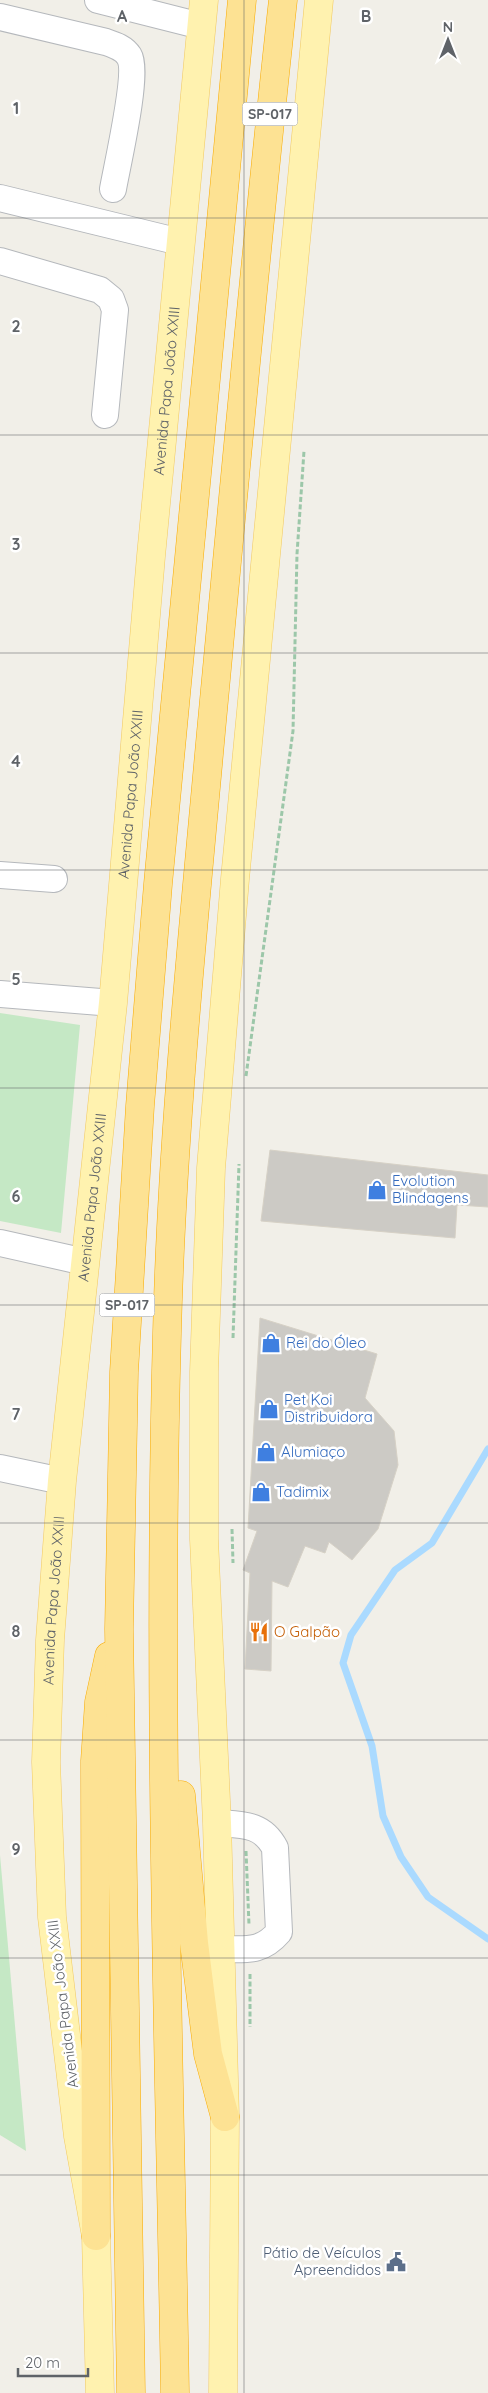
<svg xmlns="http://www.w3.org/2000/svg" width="488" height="2393" font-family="Quicksand,sans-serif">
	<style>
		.green { fill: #c5e8c5 }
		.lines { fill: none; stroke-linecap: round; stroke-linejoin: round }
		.stream { stroke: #aadaff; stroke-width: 7 }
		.building { fill: #cccac5; stroke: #d6d1c6 }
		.minor-casing { stroke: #b5b8bc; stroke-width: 28 }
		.major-casing { stroke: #f2c960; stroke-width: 29 }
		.highway-casing { stroke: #f9ab00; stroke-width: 29 }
		.path { stroke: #9cc7a9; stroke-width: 3; stroke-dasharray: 5 2.5; stroke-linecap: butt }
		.minor { stroke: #fff; stroke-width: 26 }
		.major { stroke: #fff2af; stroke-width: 28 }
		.highway { stroke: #fde293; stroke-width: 28 }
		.grid { fill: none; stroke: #5f6368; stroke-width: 1; stroke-opacity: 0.55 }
		.labels { text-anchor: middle; stroke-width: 5; stroke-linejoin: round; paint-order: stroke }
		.shield { fill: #fff; stroke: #8f9295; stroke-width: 1 }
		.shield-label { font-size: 14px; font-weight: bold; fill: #5f6368 }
		.street-label { font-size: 15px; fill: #5f6368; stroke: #fff }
		.shop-label { font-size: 15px; fill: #366cbe; stroke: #fff; text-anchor: start }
		.food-label { font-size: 15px; fill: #c56008; stroke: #fff; text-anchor: start }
		.service-label { font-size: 15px; fill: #4e5e75; stroke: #fff; text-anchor: end }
		.grid-label { font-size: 16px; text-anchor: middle; font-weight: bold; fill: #5f6368; stroke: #fff; stroke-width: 5; stroke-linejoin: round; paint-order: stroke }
	</style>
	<rect width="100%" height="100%" fill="#f1efe8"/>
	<!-- green -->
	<g class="green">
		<path d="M 0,1013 L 80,1025 L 61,1233 L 0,1221 Z"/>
		<path d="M 0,1855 L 26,2151 L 0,2135 Z"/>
	</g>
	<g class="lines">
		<!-- stream -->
		<path class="stream" d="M 488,1449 L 432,1543 L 395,1570 L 351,1635 L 343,1663 L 372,1746 L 383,1816 L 401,1857 L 428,1897 L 488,1939"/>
	</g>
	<!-- building -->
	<g class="building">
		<path d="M 270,1150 L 488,1175 L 488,1207 L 457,1205 L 455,1238 L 261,1221 Z"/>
		<path d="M 260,1318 L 377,1354 L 365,1398 L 394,1431 L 398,1465 L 378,1529 L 352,1560 L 329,1542 L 325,1553 L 305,1546 L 288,1587 L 272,1581 L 271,1671 L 245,1669 L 250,1573 L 243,1570 L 257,1531 L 248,1528 Z"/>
	</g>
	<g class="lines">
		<defs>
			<g id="minor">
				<path d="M 98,0 L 201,26"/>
				<path d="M 0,17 L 106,42 C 115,45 124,48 129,56 C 139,72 117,166 113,189"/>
				<path d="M 0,198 L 180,242"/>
				<path d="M 0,261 L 100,290 L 111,299 L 115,310 L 105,415"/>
				<path d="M 0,875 L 54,879"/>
				<path d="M 0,994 L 113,1003"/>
				<path d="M 0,1243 L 85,1262"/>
				<path d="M 0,1468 L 62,1481"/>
				<path d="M 217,1823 C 242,1825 262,1823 275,1848 L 279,1932 C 261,1953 246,1949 220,1949"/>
			</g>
			<g id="major">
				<path id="s1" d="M 100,2393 L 96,2236 L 78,2136 L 52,1917 L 46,1762 L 50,1640 L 62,1481 L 113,1003 L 151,556 L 204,0"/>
				<path d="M 223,2393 L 225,2117 L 217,1823 L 204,1539 L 204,1372 L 211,1168 L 235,879 L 319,0"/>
			</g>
			<g id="highway">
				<path d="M 181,1795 L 194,1943 L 208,2054 L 225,2117"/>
				<path d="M 96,2236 L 95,1761 L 99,1702 L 109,1656"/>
				<path d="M 131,2393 L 119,1629 L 124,1372 L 140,1106 L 158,884 L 242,0"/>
				<path d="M 175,2393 C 169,2039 157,1686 167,1333 C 172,1132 193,932 211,732 C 234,488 256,244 283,0"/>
			</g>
		</defs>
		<!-- minor casing -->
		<use href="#minor" class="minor-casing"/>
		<!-- major casing -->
		<use href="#major" class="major-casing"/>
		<!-- highway casing -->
		<use href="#highway" class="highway-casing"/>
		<!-- path -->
		<g class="path">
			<path d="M 246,1076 L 293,731 L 297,554 L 304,451"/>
			<path d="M 233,1338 L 239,1164"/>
			<path d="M 232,1529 L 233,1563"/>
			<path d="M 246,1851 L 249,1925"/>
			<path d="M 250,1974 L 250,2027"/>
		</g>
		<!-- minor -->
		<use href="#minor" class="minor"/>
		<!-- major -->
		<use href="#major" class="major"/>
		<!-- highway -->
		<use href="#highway" class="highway"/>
	</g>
	<!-- grid -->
	<path class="grid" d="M 244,0 L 244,2393M 0,218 L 488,218M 0,435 L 488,435M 0,653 L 488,653M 0,870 L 488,870M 0,1088 L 488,1088M 0,1305 L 488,1305M 0,1523 L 488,1523M 0,1740 L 488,1740M 0,1958 L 488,1958M 0,2175 L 488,2175"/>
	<!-- icons -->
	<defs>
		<symbol id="shop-bare" viewBox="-9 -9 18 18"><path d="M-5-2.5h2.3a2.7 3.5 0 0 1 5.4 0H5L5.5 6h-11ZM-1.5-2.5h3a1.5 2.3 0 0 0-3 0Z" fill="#3f7fe0" stroke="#fff" stroke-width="2.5" paint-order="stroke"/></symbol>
		<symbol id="restaurant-bare" viewBox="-9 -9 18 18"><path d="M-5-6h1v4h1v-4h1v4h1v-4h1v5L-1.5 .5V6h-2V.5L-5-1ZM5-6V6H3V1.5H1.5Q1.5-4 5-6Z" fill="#e8710a" stroke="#fff" stroke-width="2.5" paint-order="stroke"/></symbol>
		<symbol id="civic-bare" viewBox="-9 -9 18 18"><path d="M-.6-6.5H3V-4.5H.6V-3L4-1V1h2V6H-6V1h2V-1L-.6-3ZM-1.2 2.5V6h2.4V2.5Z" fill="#5c6f8a" stroke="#fff" stroke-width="2.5" paint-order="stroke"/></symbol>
	</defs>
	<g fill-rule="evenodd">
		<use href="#shop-bare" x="363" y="1176" width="28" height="28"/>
		<use href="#shop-bare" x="257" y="1329" width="28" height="28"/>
		<use href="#shop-bare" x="255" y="1395" width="28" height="28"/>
		<use href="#shop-bare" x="252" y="1438" width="28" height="28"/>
		<use href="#shop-bare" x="247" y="1478" width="28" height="28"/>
		<use href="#restaurant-bare" x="245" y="1618" width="28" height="28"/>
		<use href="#civic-bare" x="382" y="2248" width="28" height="28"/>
	</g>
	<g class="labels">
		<!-- shield labels -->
		<g class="shield">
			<rect x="242.5" y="102.5" width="55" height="23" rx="4"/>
			<rect x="99.5" y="1293.5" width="55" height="23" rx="4"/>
		</g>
		<g class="shield-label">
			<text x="270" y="119">SP-017</text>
			<text x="127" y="1310">SP-017</text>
		</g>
		<!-- street labels -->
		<g class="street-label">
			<text dy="5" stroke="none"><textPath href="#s1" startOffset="2011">Avenida Papa João XXIII</textPath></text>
			<text dy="5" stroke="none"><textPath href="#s1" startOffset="1606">Avenida Papa João XXIII</textPath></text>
			<text dy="5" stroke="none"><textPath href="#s1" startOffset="1201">Avenida Papa João XXIII</textPath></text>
			<text dy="5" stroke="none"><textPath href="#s1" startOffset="796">Avenida Papa João XXIII</textPath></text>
			<text transform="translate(63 2004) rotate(-97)" y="5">Avenida Papa João XXIII</text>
		</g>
		<!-- shop labels -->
		<g class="shop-label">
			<text x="392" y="1186">Evolution<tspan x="392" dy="17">Blindagens</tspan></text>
			<text x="286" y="1348">Rei do Óleo</text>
			<text x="284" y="1405">Pet Koi<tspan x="284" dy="17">Distribuidora</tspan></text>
			<text x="281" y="1457">Alumiaço</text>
			<text x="276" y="1497">Tadimix</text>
		</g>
		<!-- food labels -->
		<g class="food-label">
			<text x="274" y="1637">O Galpão</text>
		</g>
		<!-- service labels -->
		<g class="service-label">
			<text x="381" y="2258">Pátio de Veículos<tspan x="381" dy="17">Apreendidos</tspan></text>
		</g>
	</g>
	<g class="grid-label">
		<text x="122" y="22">A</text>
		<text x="366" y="22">B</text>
		<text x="16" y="114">1</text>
		<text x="16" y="332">2</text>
		<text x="16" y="550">3</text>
		<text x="16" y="767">4</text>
		<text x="16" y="985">5</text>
		<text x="16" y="1202">6</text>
		<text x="16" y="1420">7</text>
		<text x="16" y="1637">8</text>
		<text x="16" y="1855">9</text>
	</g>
	<!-- north arrow -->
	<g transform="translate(448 40)" stroke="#ffffff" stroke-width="4" paint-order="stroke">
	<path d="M0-4L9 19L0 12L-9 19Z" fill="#5f6368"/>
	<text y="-8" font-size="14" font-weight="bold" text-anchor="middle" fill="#5f6368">N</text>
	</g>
	<!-- scale -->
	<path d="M18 2368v8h70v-8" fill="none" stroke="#5f6368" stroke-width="2.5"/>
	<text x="25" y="2368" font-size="15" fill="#5f6368" stroke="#ffffff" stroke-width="4" paint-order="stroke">20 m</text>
</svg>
